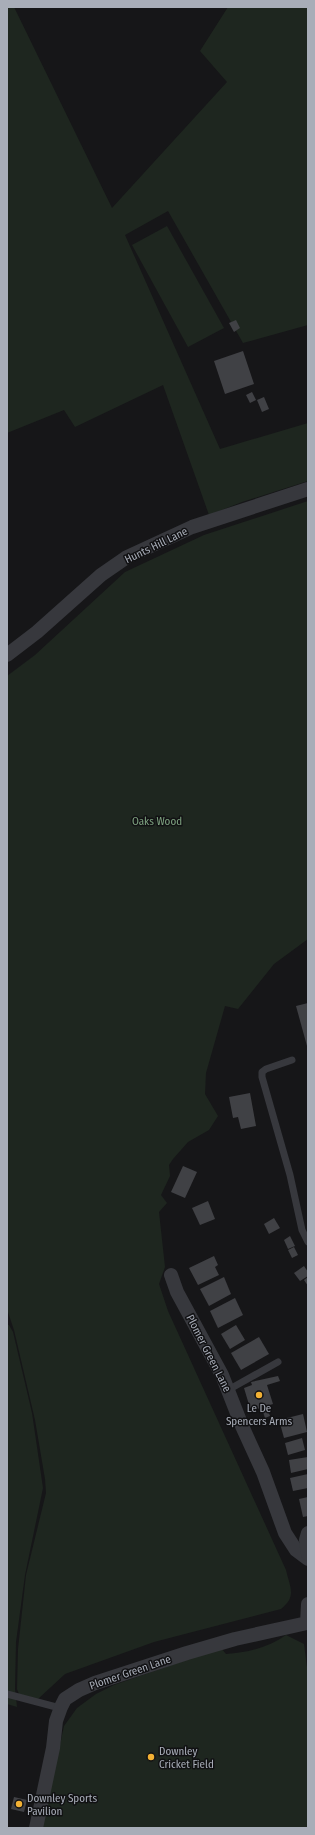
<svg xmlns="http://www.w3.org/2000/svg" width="315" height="1835" font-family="'Fira Sans Condensed',sans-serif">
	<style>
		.green { fill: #1e261f }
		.building { fill: #404145 }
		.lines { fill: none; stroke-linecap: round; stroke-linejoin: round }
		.lane { stroke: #37383d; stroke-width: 7 }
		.street { stroke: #37383d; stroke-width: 14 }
		.poi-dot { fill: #f2b134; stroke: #111113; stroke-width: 1.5 }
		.labels { text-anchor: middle; stroke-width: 3; stroke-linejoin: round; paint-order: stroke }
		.street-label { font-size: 11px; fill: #a8adb8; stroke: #111113 }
		.park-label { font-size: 11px; fill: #7fa381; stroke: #111113 }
		.poi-label { font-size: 11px; fill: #a8adb8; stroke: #111113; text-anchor: start }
	</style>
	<rect width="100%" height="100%" fill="#161618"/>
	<!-- green -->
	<g class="green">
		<path d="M 7,7 L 14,7 L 112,208 L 227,82 L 200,51 L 228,7 L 308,7 L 308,325 L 243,343 L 168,211 L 125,235 L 220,449 L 308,423 L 308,481 L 242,502 L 209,515 L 163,385 L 75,427 L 64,410 L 7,433 Z"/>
		<path d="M 167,226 L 224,328 L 188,347 L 132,245 Z"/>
		<path d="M 308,501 L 308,939 L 274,964 L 238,1009 L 225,1006 L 206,1073 L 205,1094 L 218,1116 L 209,1130 L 188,1142 L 173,1159 L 169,1165 L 170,1176 L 161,1195 L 167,1203 L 159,1212 L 165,1267 L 159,1284 L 168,1311 L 286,1570 C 290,1588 297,1596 281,1609 L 154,1642 L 65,1674 L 38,1699 L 19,1694 L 17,1689 L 18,1649 L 26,1575 L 46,1493 L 45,1479 L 35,1420 L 14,1330 L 7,1309 L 7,676 L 35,655 L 125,572 L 204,535 Z"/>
		<path d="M 7,1325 L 9,1325 L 13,1332 L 32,1413 L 43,1488 L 25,1575 L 16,1642 L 15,1689 L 17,1707 L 7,1704 Z"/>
		<path d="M 286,1635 L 304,1644 L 308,1675 L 308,1828 L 42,1828 L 64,1726 L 77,1708 L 96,1694 L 114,1685 L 221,1648 L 226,1654 C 247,1653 269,1647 286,1635 Z"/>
	</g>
	<!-- building -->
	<g class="building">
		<path d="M 236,320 L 240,328 L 234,332 L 229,323 Z"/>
		<path d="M 243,351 L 254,384 L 225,394 L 214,361 Z"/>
		<path d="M 252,392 L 256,400 L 250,403 L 246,395 Z"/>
		<path d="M 264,397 L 269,409 L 262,412 L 257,400 Z"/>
		<path d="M 308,1003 L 308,1045 L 307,1046 L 296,1006 Z"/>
		<path d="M 250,1093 L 256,1126 L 241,1129 L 238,1117 L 233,1118 L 229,1097 Z"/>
		<path d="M 183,1166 L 197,1172 L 185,1198 L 171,1192 Z"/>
		<path d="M 208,1201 L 215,1219 L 200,1225 L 192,1208 Z"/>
		<path d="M 274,1218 L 280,1228 L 269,1234 L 264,1224 Z"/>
		<path d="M 290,1236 L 295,1246 L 288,1249 L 284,1240 Z"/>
		<path d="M 294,1247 L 298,1255 L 292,1258 L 288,1250 Z"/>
		<path d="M 214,1256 L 218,1265 L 215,1267 L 219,1275 L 198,1285 L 189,1268 Z"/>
		<path d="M 304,1266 L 308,1272 L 308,1276 L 300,1281 L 294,1273 Z"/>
		<path d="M 224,1277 L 231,1294 L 209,1306 L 200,1289 Z"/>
		<path d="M 308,1277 L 308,1286 L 304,1280 Z"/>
		<path d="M 235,1298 L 243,1315 L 218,1328 L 210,1311 Z"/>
		<path d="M 236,1325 L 245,1340 L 230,1349 L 221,1334 Z"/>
		<path d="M 259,1337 L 269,1354 L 241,1370 L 231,1353 Z"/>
		<path d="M 278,1376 L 280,1381 L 267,1385 L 273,1404 L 257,1409 L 256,1406 L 250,1408 L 244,1388 L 252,1385 L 251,1382 Z"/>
		<path d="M 267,1408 L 270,1416 L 265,1418 L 262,1409 Z"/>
		<path d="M 303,1414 L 307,1432 L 284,1438 L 279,1420 Z"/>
		<path d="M 302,1438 L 305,1450 L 288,1455 L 285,1443 Z"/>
		<path d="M 308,1457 L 308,1469 L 291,1473 L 289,1460 Z"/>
		<path d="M 308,1474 L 308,1488 L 293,1491 L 290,1478 Z"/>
		<path d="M 308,1497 L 308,1516 L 303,1517 L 299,1499 Z"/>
		<path d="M 14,1797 L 27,1800 L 24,1812 L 11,1809 Z"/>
	</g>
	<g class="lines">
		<!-- lane -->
		<g class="lane">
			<path d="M 292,1060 L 266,1069 L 262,1072 L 262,1077 L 290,1175 L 302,1230 L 308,1242"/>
			<path d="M 228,1390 L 278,1362"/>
			<path d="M 7,1694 L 60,1708"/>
		</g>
		<!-- street -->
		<g class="street">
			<path d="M 7,655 L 37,632 L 101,575 L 127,557 L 192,527 L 308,489"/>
			<path d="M 171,1275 L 177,1292 L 222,1375 L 242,1426 L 263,1472 L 285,1533 L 296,1550 L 308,1559"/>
			<path d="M 308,1533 L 306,1540 L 308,1554"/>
			<path d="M 36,1828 L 53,1748 L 56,1721 L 61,1707 L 65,1699 L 79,1690 L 95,1683 L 187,1653 L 235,1639 L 307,1623 L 308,1604"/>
		</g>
	</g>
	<!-- markers -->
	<g class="poi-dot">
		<circle cx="259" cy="1395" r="4"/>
		<circle cx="151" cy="1757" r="4"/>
		<circle cx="19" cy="1804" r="4"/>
	</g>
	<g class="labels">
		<!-- street labels -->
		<g class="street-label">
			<text transform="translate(156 545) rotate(-26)" y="4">Hunts Hill Lane</text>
			<text transform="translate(209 1353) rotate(63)" y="4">Plomer Green Lane</text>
			<text transform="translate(130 1672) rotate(-19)" y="4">Plomer Green Lane</text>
		</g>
		<!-- park labels -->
		<g class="park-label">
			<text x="157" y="825">Oaks Wood</text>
		</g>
		<!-- poi labels -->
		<g class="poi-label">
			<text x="259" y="1412" text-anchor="middle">Le De<tspan x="259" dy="13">Spencers Arms</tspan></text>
			<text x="159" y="1755">Downley<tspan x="159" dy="13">Cricket Field</tspan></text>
			<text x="27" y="1802">Downley Sports<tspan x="27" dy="13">Pavilion</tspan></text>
		</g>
	</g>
	<!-- border -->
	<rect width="315" height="1835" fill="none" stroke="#a8adb8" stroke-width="16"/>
</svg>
